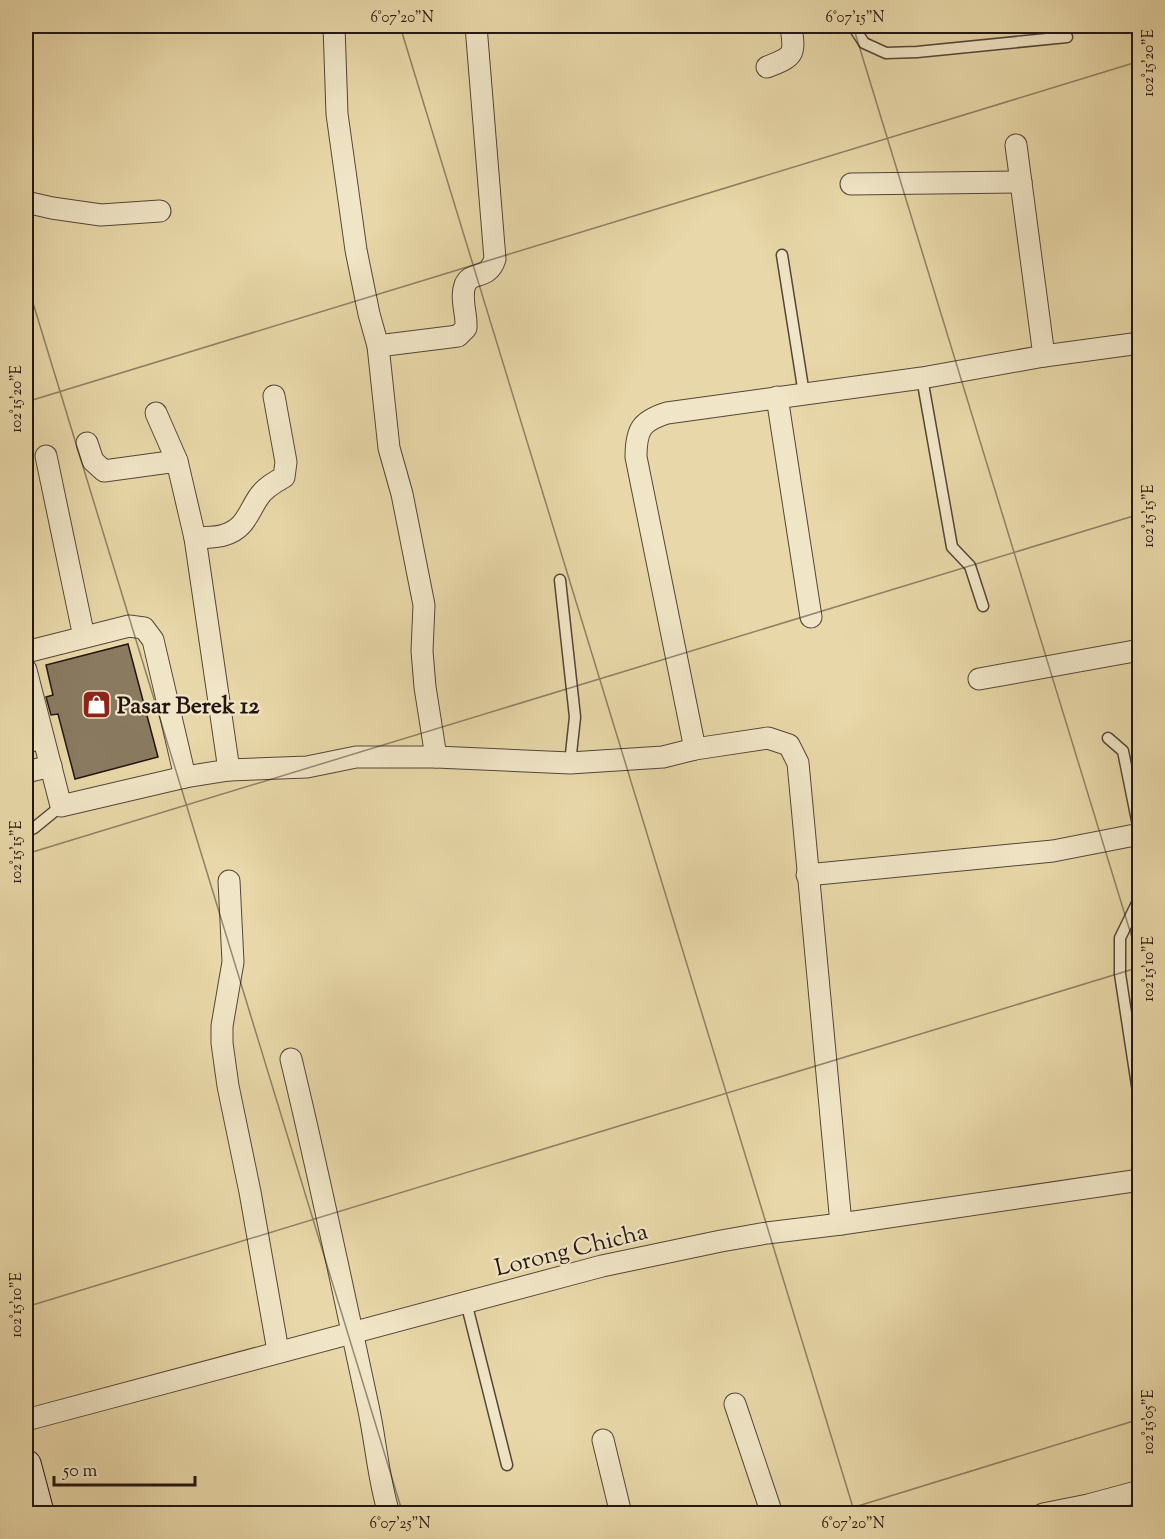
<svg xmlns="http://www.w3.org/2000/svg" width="1165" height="1539" font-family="'Sorts Mill Goudy',serif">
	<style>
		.building { fill: #897a60; stroke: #231611; stroke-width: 1.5 }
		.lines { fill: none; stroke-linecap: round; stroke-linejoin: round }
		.lane-casing { stroke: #544637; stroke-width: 13 }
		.street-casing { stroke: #544637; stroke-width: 23 }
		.secondary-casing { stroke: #231611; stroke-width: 32 }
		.path { stroke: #231611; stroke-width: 4; stroke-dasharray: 1.5 3; stroke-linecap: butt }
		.lane { stroke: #f0e5c6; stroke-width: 10 }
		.street { stroke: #f0e5c6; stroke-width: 21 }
		.secondary { stroke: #f0e5c6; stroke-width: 30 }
		.ticks { fill: none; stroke: #231611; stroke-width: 1.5; stroke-opacity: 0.45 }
		.labels { text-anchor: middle; stroke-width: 4.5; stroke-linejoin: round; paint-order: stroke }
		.poi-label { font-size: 24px; font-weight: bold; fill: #231611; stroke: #f0e5c6; text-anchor: start }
		.street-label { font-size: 24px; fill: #231611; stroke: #f0e5c6 }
		.neatline { fill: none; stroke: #231611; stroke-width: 2 }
		.ticks-label { font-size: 15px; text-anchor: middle; fill: #231611 }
	</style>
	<rect width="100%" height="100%" fill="#e8d7a8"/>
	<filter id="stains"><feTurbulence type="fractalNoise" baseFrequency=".00333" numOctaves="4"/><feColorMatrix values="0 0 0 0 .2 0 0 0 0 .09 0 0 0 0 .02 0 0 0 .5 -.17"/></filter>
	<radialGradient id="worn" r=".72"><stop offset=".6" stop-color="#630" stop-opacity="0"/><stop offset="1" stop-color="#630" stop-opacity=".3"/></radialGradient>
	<!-- building -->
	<path class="building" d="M 128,644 L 158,757 L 75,779 L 58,714 L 51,715 L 46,697 L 53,695 L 46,665 Z"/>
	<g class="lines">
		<defs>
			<g id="lane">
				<path d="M 853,26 L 864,43 L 886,53 L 917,52 L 1067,37"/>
				<path d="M 782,255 L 804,394"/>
				<path d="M 922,378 L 952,547 L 970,566 L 983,606"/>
				<path d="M 560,580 L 575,717 L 570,763"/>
				<path d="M 1108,738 L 1123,751 L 1140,835"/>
				<path d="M 26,832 L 34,828 L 61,806"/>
				<path d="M 1140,897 L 1120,938 L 1120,974 L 1140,1105"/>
				<path d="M 466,1302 L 507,1465"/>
			</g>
			<g id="street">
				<path d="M 334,26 L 337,114 L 356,250 L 369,314 L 378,346 L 389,448 L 402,494 L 424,605 L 422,651 L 425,687 L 436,757"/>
				<path d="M 767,67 C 795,56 795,55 791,26"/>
				<path d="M 1016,145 L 1044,356"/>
				<path d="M 851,184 L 1021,182"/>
				<path d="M 26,202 L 52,208 L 101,215 L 160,211"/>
				<path d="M 378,346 L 458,336 L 466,328 C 467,314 460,298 465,285 C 471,270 488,281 495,259 L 476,26"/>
				<path d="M 777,397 L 811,617"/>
				<path d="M 156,413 L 177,461"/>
				<path d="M 87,443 L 93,461 L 104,471 L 177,461 L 195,538 L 229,770"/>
				<path d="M 46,456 L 84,637"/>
				<path d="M 195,538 C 204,537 216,538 224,535 C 245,529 248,513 258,498 C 264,488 275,482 284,477 L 286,462 L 274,396"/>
				<path d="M 26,652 L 129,626 L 144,628 L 153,640 L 185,777"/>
				<path d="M 26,670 L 61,806 L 185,777 L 229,770 L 307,767 L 356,757 L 436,757 L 570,763 L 663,757 L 695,749 L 768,738 L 789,745 L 798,763 L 841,1224"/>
				<path d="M 979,679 L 1140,650"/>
				<path d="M 26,742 L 43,738"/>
				<path d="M 695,749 L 636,457 C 636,430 641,421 667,413 L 922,378 L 1044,356 L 1140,343"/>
				<path d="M 26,772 L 51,766"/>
				<path d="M 807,875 L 1053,851 L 1140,834"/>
				<path d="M 229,881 L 233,962 L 222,1026 L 222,1043 L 228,1086 L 250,1192 L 278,1351"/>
				<path d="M 291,1059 C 319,1175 343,1290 368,1406 C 376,1442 378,1478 389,1514"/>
				<path d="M 735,1404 L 772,1514"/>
				<path d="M 26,1420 L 602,1266 L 721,1241 L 767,1233 L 841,1224 L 1140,1180"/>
				<path d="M 603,1440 L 621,1514"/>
				<path d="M 1043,1514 L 1088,1505 L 1140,1491"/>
			</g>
			<path id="secondary" d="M 26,1465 L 39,1514"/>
		</defs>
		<!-- lane casing -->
		<use href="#lane" class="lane-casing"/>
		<!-- street casing -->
		<use href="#street" class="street-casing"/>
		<!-- secondary casing -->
		<use href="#secondary" class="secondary-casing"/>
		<!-- path -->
		<g class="path">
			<path d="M 1137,1199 L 1140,1210"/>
			<path d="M 1140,1266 C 1134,1295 1134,1327 1140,1356"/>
		</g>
		<!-- lane -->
		<use href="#lane" class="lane"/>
		<!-- street -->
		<use href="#street" class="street"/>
		<!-- secondary -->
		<use href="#secondary" class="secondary"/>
	</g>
	<!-- ticks -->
	<path class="ticks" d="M 400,26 L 855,1514M 853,26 L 1140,964M 26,280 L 403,1514M 26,402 L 1140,61M 26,854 L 1140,514M 26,1307 L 1140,967M 832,1514 L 1140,1419"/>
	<!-- icons -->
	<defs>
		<symbol id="shop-square" viewBox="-11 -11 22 22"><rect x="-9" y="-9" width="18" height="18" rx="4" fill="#8f2418" stroke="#f0e5c6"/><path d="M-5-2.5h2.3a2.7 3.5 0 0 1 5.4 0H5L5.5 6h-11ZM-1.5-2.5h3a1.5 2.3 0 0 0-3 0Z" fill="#fff"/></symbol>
	</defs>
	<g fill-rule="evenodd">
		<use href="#shop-square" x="80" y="688" width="33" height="33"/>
	</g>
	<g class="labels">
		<!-- poi labels -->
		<g class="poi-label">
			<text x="117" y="713">Pasar Berek 12</text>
		</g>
		<!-- street labels -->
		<g class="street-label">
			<text transform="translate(571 1249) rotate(-14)" y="8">Lorong Chicha</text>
		</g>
	</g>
	<!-- margin -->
	<rect width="1165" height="1539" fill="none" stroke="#e8d7a8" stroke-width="66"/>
	<!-- scale -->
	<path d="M54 1476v9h141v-9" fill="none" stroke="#231611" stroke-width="3"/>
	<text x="63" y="1476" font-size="18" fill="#231611" stroke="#f0e5c6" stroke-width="4.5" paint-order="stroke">50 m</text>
	<rect x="33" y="33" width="1099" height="1473" class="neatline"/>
	<g class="ticks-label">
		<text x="402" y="22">6°07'20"N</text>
		<text x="855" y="22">6°07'15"N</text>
		<text transform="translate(1148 63) rotate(-90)" y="5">102°15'20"E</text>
		<text transform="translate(16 399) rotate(-90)" y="5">102°15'20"E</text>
		<text transform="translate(1148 516) rotate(-90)" y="5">102°15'15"E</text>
		<text transform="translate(16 852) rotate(-90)" y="5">102°15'15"E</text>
		<text transform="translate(1148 969) rotate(-90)" y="5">102°15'10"E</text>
		<text transform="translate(16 1305) rotate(-90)" y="5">102°15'10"E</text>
		<text transform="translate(1148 1422) rotate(-90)" y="5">102°15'05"E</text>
		<text x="400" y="1528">6°07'25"N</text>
		<text x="853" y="1528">6°07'20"N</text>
	</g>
	<rect width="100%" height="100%" filter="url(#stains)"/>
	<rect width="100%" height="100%" fill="url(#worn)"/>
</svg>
